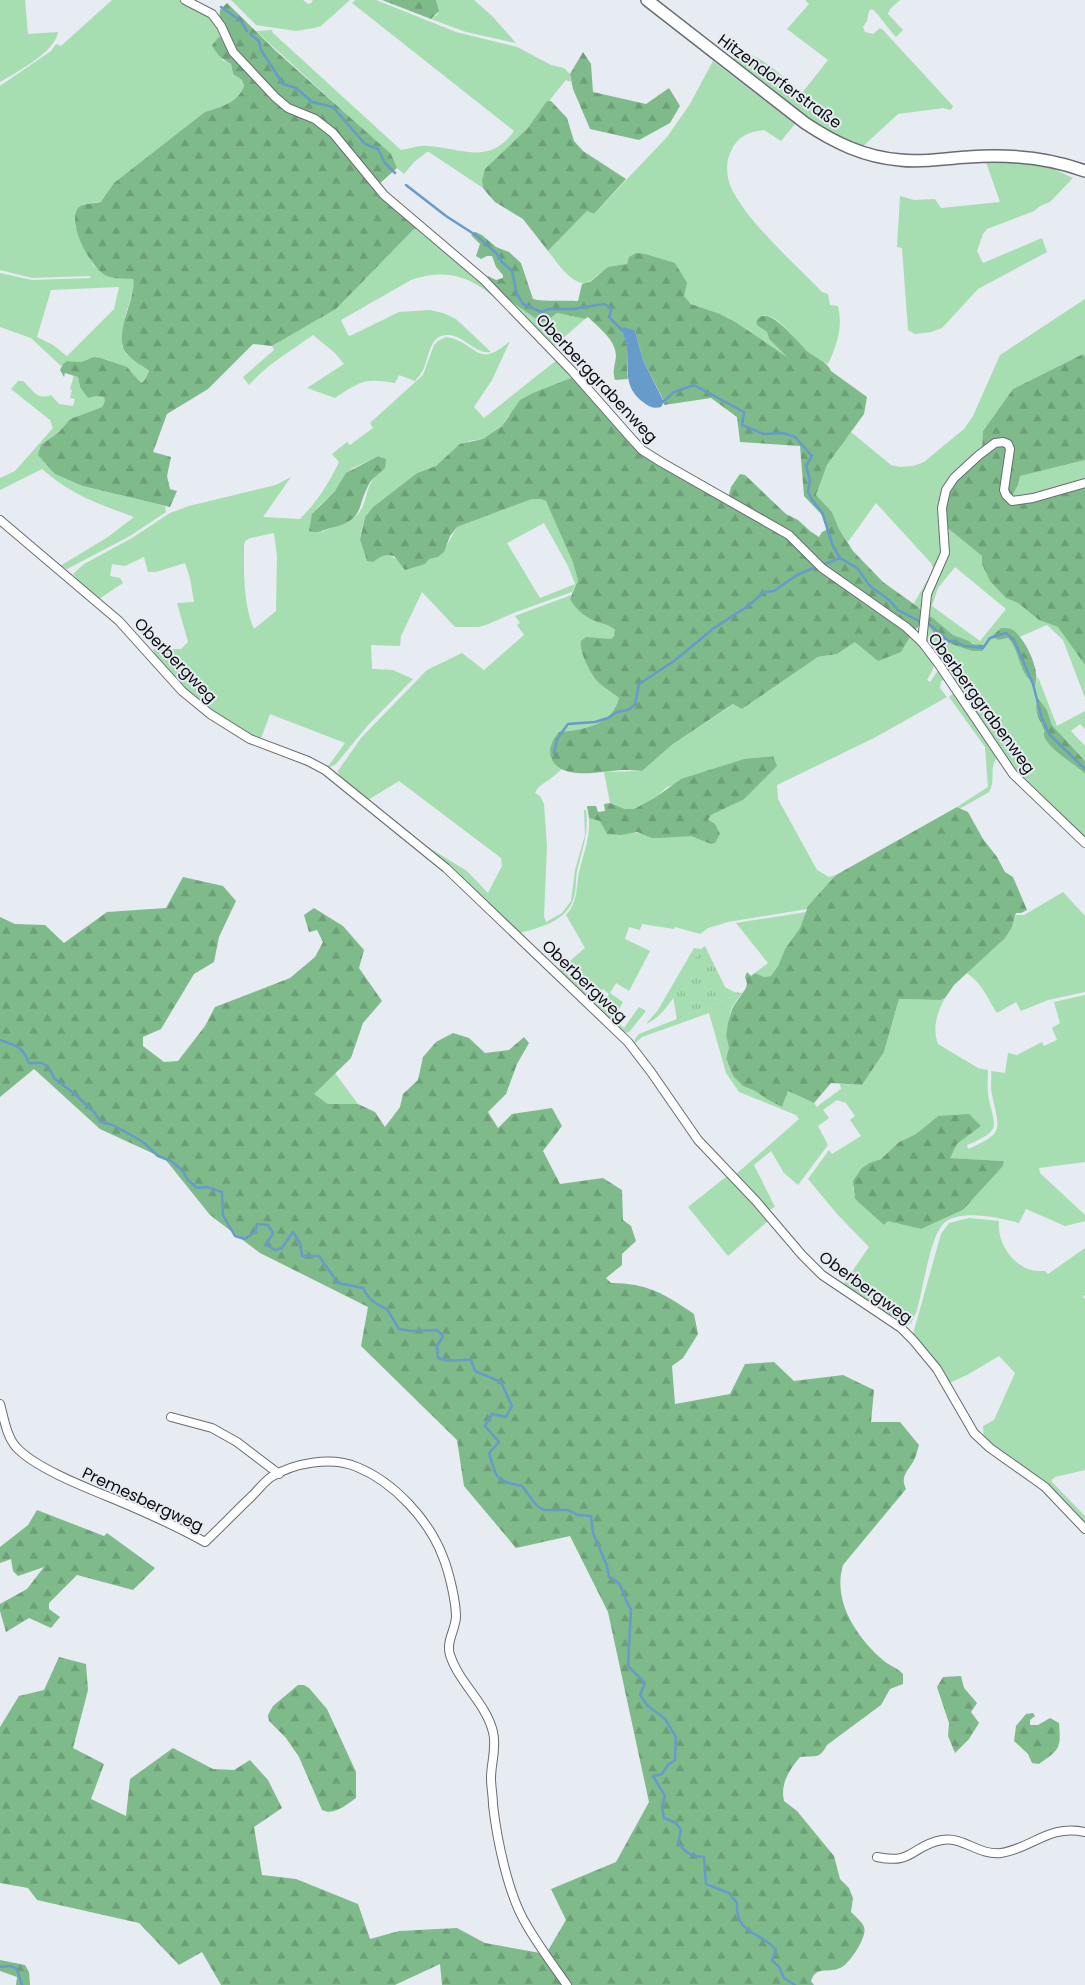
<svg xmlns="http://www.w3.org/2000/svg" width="1085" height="1985" font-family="Poppins,sans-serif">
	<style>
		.green { fill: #a6ddb1; fill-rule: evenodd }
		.forest { fill: url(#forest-firs) }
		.park { fill: url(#park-tufts) }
		.water { fill: #679bcb }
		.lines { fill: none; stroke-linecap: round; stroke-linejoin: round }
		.stream { stroke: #679bcb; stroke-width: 2.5 }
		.minor-casing { stroke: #686c72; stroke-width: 10 }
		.secondary-casing { stroke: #686c72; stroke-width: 14 }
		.minor { stroke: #fff; stroke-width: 8 }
		.secondary { stroke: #fff; stroke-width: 11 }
		.labels { text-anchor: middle; stroke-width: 4; stroke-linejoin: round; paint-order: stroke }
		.street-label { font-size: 16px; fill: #0d0e10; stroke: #e7ebf2 }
	</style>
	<defs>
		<pattern id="forest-firs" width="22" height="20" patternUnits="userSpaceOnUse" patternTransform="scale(1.25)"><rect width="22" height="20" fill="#7fba8b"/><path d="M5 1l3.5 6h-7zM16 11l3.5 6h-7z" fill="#6d9f77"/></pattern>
		<pattern id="park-tufts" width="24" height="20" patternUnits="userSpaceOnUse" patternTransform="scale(1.25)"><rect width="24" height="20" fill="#a6ddb1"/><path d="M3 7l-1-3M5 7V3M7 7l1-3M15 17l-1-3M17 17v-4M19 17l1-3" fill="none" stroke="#8ebc97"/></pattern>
	</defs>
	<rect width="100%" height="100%" fill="#e7ebf2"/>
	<!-- green -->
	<g class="green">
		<path d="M 0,0 L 25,0 L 28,34 L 58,32 C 55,52 17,72 0,82 Z"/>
		<path d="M 112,0 L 181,0 L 208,14 L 216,23 L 225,40 L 221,38 L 222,60 L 231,64 L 233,74 L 242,80 L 244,86 C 238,103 220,107 205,112 L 101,202 L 83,204 L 75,226 L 93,265 L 112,278 L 133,279 L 135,284 L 126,313 L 122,346 L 126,354 L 149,370 L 144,381 L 140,383 L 131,371 L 108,360 L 94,357 L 81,362 L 67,361 L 61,366 L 31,338 L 0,327 L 0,273 L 32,280 L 90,278 L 91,276 L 32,278 L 0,270 L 0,86 L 51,51 L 56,44 L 61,46 ZM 119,287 L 114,309 L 67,356 L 53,345 L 37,337 L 51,290 Z"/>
		<path d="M 231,0 L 303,0 L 308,4 L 311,3 L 313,0 L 350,0 L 321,26 L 314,28 L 296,31 L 256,25 Z"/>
		<path d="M 355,0 L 376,0 L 456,32 L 517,47 L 551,65 L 564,68 L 570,74 L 571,82 L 566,80 C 552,96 541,113 528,129 C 512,146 497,163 482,181 L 483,188 L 429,152 L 427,152 L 414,162 L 404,174 L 397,168 L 390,154 L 256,31 L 272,30 L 273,33 L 401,150 C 409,149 419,145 428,146 C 461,148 490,166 514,131 L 352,3 Z"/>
		<path d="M 436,0 L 474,0 L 492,16 L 516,43 L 466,32 L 431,19 L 438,14 Z"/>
		<path d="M 805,0 L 900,0 L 890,9 L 888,14 L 903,30 L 896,37 C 890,31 877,12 872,9 L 869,11 L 867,21 L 863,27 L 865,32 L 873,34 L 880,28 L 883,30 L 953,106 L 951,110 L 943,108 L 898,114 L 860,149 L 829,136 L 733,61 L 737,53 C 757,49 787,81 802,93 L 828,60 L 787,29 L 809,4 Z"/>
		<path d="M 713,61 L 795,124 L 781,141 L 764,130 C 748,132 738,136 731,151 C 724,164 727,183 735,195 C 754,228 795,264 822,292 L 828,294 L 830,305 L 838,306 C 843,327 837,345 828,364 C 821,361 814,357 808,352 C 794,340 781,316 763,315 L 758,326 L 767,332 L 769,339 L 787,357 L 785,358 C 764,342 743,324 719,314 C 708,309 691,308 684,296 L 629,261 L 627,264 C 618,267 609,269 601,273 C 596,275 593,280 589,282 C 574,289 556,261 548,251 L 587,211 L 594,214 L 667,137 L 690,104 Z"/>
		<path d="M 986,162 C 1022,161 1041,162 1073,178 L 1050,202 L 1040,206 L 1034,211 L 987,229 L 983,234 L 977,251 L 983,263 L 1042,238 L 1047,252 L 978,289 L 942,328 L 931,332 L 915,334 L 908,330 L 902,248 L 897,247 L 900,196 L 914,200 L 935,199 L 941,208 L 1000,202 Z"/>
		<path d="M 414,229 L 420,229 L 467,267 L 522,322 L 522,325 C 489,290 462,262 411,280 L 341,320 L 348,335 L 350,336 L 399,312 L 430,310 L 443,313 L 456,319 L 491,352 C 474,354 464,335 448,335 C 430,334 429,356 424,368 C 422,373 418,377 415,381 L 399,375 L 395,383 C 364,378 361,381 335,398 L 307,388 L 344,364 L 335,353 L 313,335 C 291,351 266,365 249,385 L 243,377 L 274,350 L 272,346 L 336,309 Z"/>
		<path d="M 506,298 L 548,320 L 557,313 L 585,319 L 553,347 Z"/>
		<path d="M 1085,299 L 1085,357 L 1083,354 L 1013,389 L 983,431 L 982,450 L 953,477 L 944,545 L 922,612 L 914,603 L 934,569 L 931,563 L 876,503 L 848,542 L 839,529 L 832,512 L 816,495 L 827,465 L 851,432 L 891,465 L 901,467 L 913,466 L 924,462 L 964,429 L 973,416 L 1000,355 Z"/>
		<path d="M 446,337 C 478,342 476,371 510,341 L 492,380 L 474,407 L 484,418 L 558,359 L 574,377 L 508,416 L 502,426 L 483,439 L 469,441 L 436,466 L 417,473 L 373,507 L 365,517 L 362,528 L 360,538 L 364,546 L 365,556 C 379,555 390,551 400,563 L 438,557 L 447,545 L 457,527 L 532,499 C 538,499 543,498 547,502 C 558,515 573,562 578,580 L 572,592 L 516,612 L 486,625 L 478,627 L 455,627 L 422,592 L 401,636 L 400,646 L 371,645 L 372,669 L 393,670 L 413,679 L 369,724 L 335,765 L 327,768 L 345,743 L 270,714 L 260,741 L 212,712 L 185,689 L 155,655 L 153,649 L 181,649 L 188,642 L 177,603 L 194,602 L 190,578 L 185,563 L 156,572 L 148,572 L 144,557 L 125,566 L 112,564 L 110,576 L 120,578 L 123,583 L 99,599 L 78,581 L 73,574 L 84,564 L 132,538 L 170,513 L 189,506 L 276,485 L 291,477 L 263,517 L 300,519 C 317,502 329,483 339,462 L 332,454 L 347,442 L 350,445 L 373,428 L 370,423 L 423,375 L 434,345 L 438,341 ZM 378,456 L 382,457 L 380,473 C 364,484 369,501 358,514 C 348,526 334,525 322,532 L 317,508 L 335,491 L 351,469 ZM 544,523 L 568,566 L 575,584 L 540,598 L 507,543 ZM 274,533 L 277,556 L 276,611 L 254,629 C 243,604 244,573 244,546 L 245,541 L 250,538 Z"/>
		<path d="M 74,375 L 78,377 L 80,387 L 95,396 L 104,397 L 105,401 L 102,407 L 70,419 L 59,432 L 41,445 L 55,474 L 81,486 L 165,506 L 166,512 L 130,536 L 67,569 L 60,566 L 108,537 L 134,517 C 97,503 73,496 42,469 L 0,490 L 0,478 L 15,471 L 53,428 L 50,420 L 11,389 L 18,381 L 23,381 C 32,389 37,401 51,395 L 59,404 L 73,406 L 75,399 L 70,398 L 72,390 L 70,389 Z"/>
		<path d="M 1085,460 L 1085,481 L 1032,496 L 1011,498 L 1018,485 L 1019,476 Z"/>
		<path d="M 945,526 L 982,556 L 982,564 L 1011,600 L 1018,603 L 1039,620 L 1058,627 L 1063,632 L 1085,665 L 1085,698 L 1063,640 L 1047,625 L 1019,637 L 1017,634 L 991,637 L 999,640 L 1008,638 L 1016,649 L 1023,670 L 1036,684 L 1038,677 L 1057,726 L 1085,711 L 1085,729 L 1080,724 L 1071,731 L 1085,746 L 1085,761 L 1052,725 L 1047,710 L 1038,698 C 1033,708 1039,719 1043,728 C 1044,730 1043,733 1044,736 C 1050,748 1075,764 1085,774 L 1085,840 L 1015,773 L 931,649 L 927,641 L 927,624 C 942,642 952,642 972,651 L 980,646 L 953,635 L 932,617 L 927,616 L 927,601 L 944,565 ZM 955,567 L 1006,609 L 980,641 L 932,606 L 938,588 Z"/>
		<path d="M 571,595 L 570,599 L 595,621 L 611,626 L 615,630 L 614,636 L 611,639 L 601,639 L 596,680 L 619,698 C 611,725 583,730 559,732 L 558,766 L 562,768 C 553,780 539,783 535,793 L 540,796 L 544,804 L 547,846 L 544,916 L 546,922 L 562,913 L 571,901 L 575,870 L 585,835 L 584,810 L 586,810 C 589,831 583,847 578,867 C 575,877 577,887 574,897 C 568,921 539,928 519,933 L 418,841 L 467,871 L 488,893 L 502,866 L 501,858 L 399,781 L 368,800 C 360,793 339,782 338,771 L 361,738 L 427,670 L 462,653 L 484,670 L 524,635 L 517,625 L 520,623 L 515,616 Z"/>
		<path d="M 911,635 L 935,663 L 932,671 L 927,680 L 930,682 L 939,669 L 946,679 L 941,681 L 940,688 L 947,697 L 874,738 L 777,785 L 778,799 L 817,870 L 829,877 L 836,875 L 807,909 L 728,922 L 708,928 L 700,934 L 675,927 L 674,929 L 642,924 L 640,930 L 629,927 L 625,939 L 650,951 L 629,991 L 616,983 L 610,993 L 623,1002 L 618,1011 L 605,1000 L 609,994 L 603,989 L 601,991 L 571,965 L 565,972 L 624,1028 L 639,1007 L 646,1011 L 629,1032 L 624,1033 L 558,971 L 585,948 L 566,915 C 578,902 576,888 579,872 C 584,852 590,839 589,818 L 597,818 L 603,824 L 621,835 L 631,832 L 643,834 L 691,835 L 711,844 L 708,820 L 711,815 L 743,800 L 773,756 L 744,759 L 667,787 L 656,797 L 634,809 L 625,809 L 610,803 L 604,772 L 642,771 L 673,744 L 734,704 L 742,709 L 818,657 L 837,654 L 855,642 Z"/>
		<path d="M 955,692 L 1000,761 L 996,759 C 989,769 996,782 989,792 L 961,808 L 957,807 L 988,787 L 985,747 L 949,697 Z"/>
		<path d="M 1063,892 L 1085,916 L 1085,992 L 1048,1000 L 1021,1011 L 1016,1002 L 997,1013 C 986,996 984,986 967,973 L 1012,927 L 1016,915 L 1024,915 Z"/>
		<path d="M 806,912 L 800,928 L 785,949 L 778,966 L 771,976 L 764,977 L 755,973 L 768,963 L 736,923 Z"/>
		<path d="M 694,948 L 701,949 C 689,971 669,1015 646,1024 L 658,1010 Z"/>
		<path d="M 742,993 L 732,1007 L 728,1022 L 726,1034 L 729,1048 L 726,1058 L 733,1076 L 743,1086 L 755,1091 L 782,1107 L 788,1091 L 814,1103 L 817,1107 C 825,1100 833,1095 841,1089 L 840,1084 L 862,1085 L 884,1052 L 899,999 L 939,1000 L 945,998 C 937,1013 932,1027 938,1044 L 978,1068 L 988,1070 C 988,1078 987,1086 988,1094 C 994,1128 1004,1129 967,1145 L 968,1149 C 1006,1132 999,1130 992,1094 C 990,1087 992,1078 991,1071 L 1005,1073 L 1008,1053 L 1017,1055 L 1042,1042 L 1044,1046 L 1057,1040 L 1052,1028 L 1060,1023 L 1054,1002 L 1085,995 L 1085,1162 L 1039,1168 L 1040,1173 L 1085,1215 L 1085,1221 L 1065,1226 L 1026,1209 L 1019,1223 C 1000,1218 959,1208 943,1224 C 929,1239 923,1292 916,1313 L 911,1323 L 904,1328 L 842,1286 L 869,1247 L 838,1215 L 808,1179 L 829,1150 L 832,1154 L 861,1136 L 850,1120 L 855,1116 L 846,1103 L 837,1100 L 823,1110 L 829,1118 L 818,1126 L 828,1145 L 798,1185 L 784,1173 L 771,1151 L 754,1165 L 775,1207 L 769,1210 L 735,1175 L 799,1119 L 796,1115 L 739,1092 L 726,1073 L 709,1013 L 642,1037 L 634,1044 L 635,1039 L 639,1034 ZM 938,1116 L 981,1126 L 957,1144 L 949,1158 L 1004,1161 L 1003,1166 L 963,1210 L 921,1229 L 888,1220 L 885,1225 L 855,1199 L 853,1187 L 869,1163 L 881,1159 L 899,1142 L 916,1134 Z"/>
		<path d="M 335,1073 L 358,1104 L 328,1104 L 313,1094 Z"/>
		<path d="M 727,1176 L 769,1220 L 728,1256 L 688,1207 Z"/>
		<path d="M 969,1218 L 999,1221 C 997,1238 1007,1257 1022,1266 C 1029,1271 1038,1271 1045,1271 L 1048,1274 L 1085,1248 L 1085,1295 L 1083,1297 L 1085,1299 L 1085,1470 L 1055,1477 L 1051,1481 L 1085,1516 L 1085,1525 L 1054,1492 L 984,1440 L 983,1426 L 994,1420 L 1015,1373 L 999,1356 L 967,1375 L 949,1383 L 933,1358 L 913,1334 L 941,1234 L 949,1223 Z"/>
	</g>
	<!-- forest -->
	<g class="forest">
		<path d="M 382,0 L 436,0 L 439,11 L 431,19 Z"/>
		<path d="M 227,3 L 277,52 L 391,154 L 397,168 L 378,185 L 334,131 L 289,107 L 238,55 L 219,20 L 220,10 Z"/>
		<path d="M 219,37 L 225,40 L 273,98 L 323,127 L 420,229 L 414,229 L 336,309 L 272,346 L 253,344 L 208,389 L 167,414 L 153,452 L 171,457 L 167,476 L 170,489 L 177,491 L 170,507 L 82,486 L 55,474 L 38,455 L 41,445 L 59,432 L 70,419 L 102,407 L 105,401 L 104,397 L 95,396 L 88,398 L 80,387 L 78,377 L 65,373 L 64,377 L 60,370 L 63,364 L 67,361 L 81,362 L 94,357 L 101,358 L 127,367 L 141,383 L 144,381 L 149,371 C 142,365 133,361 127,354 C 111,338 138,294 133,279 C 125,278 115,280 107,276 C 91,269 65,221 79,207 C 85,202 95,204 101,202 L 114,183 L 205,112 C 220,107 238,103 244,86 L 242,80 L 233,74 L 231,64 C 222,59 217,55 212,45 Z"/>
		<path d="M 583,52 L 591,64 L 593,92 L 646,104 L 669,88 L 680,106 L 670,123 L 639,140 L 590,129 L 573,89 L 570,74 Z"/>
		<path d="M 547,101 L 551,101 L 567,118 L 574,141 L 583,151 L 626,179 L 594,214 L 587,211 L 548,251 L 523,219 L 495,202 L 487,193 L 483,188 L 482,181 L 485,169 L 528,128 Z"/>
		<path d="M 475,232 L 482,235 L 496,247 L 509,252 L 521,263 L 533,299 C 544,302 565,300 578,301 L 582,284 L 590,282 L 608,267 L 627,264 L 629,257 L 636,253 L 645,254 L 675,263 L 687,283 L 684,296 L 691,304 L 720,314 L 737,323 L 787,357 L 769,339 L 767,332 L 758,326 L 756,322 C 766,300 798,343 807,351 C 815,358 827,361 831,371 L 867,397 L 864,414 L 827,465 L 816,495 L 832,512 L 839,529 L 853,551 L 883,582 L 918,607 L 922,612 L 921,624 L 914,631 L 823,567 L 810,552 L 728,498 L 731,487 L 740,474 L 745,475 L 786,514 L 798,520 L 810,531 L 819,537 L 822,532 L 826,530 L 826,522 L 821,514 L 804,496 L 800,446 L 740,442 L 737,417 L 711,398 L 664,405 L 664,401 L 643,360 L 635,331 L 622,333 C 632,345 625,364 628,379 L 615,380 C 612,371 615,366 616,356 C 616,340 599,328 588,317 L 585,319 L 557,313 L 548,320 L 541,322 L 506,298 L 486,278 L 488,276 L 496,280 L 503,278 L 503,275 L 496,267 L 492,256 L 487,256 L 481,259 L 476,256 L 480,244 L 471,235 Z"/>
		<path d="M 1083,354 L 1085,357 L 1085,460 L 1020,476 L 1018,485 L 1011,498 L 1007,493 L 1010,443 L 982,450 L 983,431 L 1013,389 Z"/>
		<path d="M 574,377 L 629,440 L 774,528 L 911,635 L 901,652 L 878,661 L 855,642 L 837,654 L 818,657 L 742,709 L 733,704 L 673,744 L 642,771 C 635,770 629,770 622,770 C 603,771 559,782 551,757 C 548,748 553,739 559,732 C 583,730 612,725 619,698 C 612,692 603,687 597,681 C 590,672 579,652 581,641 L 586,637 L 611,639 L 614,636 L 615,630 C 610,625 604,624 597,622 C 585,617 576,610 570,599 L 578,580 L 572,560 L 546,501 L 541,499 L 532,499 L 457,527 L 450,536 L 444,552 L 438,557 L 429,559 L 425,564 L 405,570 L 394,556 C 384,554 381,556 373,562 L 367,561 L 360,539 L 365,517 L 373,507 L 417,473 L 436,466 L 460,444 L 483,439 L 502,426 L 520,400 L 533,393 Z"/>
		<path d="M 999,444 L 1007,446 L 1008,501 L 1085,486 L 1085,665 L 1058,627 L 1039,620 L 1018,603 L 1006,598 L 990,581 L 982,564 L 982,556 L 945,526 C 945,519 943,509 945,503 C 953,475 977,460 999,444 Z"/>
		<path d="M 378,456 L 386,459 L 385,468 C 380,474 373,477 369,484 C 356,508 365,520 331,528 C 322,530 318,534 309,531 L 312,514 L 335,491 L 346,473 Z"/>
		<path d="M 927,616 L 932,617 L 953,635 L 969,641 L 973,644 L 983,645 L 983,651 L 972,651 L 946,642 L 936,636 L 927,624 Z"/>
		<path d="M 1001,628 C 1006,628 1009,628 1013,630 C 1025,638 1043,674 1034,687 L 1032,680 L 1029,679 C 1018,667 1019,649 1008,638 L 999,640 L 991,637 Z"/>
		<path d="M 1038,698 L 1047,710 L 1052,725 L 1085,761 L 1085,774 C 1074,763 1049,750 1044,736 C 1043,731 1045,732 1043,728 C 1039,718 1033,710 1038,698 Z"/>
		<path d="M 773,756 L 777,766 L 743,800 L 711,815 L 708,820 L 715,824 L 720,834 L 715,843 L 711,844 L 691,836 L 660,838 L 652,838 L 637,832 L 621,835 L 607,834 L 600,821 L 589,818 L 587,806 L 596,806 L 598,812 L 605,811 L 604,804 L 610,803 L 625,809 L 634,809 L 656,797 L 681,779 L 744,759 Z"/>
		<path d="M 957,807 L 968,812 L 983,839 L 997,857 L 1005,872 L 1013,877 L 1027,910 L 1021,913 L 1016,913 L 1012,927 L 1005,938 L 954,985 L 945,998 L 940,1000 L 899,999 L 884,1052 L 862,1085 L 831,1083 L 814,1103 L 788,1091 L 782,1107 L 767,1099 L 755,1091 L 743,1086 L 733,1076 L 726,1058 L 729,1048 L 726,1035 L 728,1022 L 733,1007 L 746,988 L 747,983 L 745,977 L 747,972 L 751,976 L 755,973 L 764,977 L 771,976 L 778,966 L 785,949 L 800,928 L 808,906 L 836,875 Z"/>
		<path d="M 183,877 L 223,886 L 236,901 L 219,937 L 214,962 L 194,974 L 161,1029 L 143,1037 L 143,1046 L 164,1062 L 178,1061 L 205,1026 L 215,1007 L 290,978 L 315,957 L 323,942 L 317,930 L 309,932 L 304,915 L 314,908 L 343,926 L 364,950 L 359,968 L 382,1001 L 363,1023 L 351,1058 L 314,1094 L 328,1104 L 358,1104 L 375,1112 L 385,1127 L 400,1107 L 403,1094 L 418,1080 L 423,1057 L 436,1042 L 453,1033 L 469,1038 L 485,1053 L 509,1050 L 524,1037 L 529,1043 L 517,1064 L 506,1094 L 488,1112 L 498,1128 L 512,1114 L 552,1108 L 562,1126 L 543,1151 L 560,1184 L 603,1178 L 622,1190 L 623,1220 L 631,1226 L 636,1241 L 622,1254 L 622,1265 L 606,1278 L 611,1283 C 647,1283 665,1294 694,1314 L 698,1334 L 683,1358 L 672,1366 L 675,1404 L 730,1394 L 745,1364 L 774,1362 L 794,1381 L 843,1375 L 874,1390 L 871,1422 L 900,1422 L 919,1445 C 917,1451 916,1457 913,1462 C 907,1472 900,1477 906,1489 L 843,1565 C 832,1601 857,1638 884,1661 C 890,1666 898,1668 903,1674 L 903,1684 L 890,1689 L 881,1705 L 827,1745 C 819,1760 816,1755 800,1757 C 789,1770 780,1784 784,1801 L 797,1811 L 834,1856 L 840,1879 L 849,1888 L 853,1898 L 851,1912 C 855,1916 862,1922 864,1927 C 868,1936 849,1965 840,1968 C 826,1974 817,1965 811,1981 L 814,1985 L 442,1985 L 440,1964 L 395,1985 L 221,1985 L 202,1952 L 179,1965 L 139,1923 L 37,1900 L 28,1888 L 0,1883 L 0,1727 L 19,1696 L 44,1690 L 59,1657 L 86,1664 L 88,1690 L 73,1748 L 104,1764 L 91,1799 L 126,1816 L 130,1779 L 173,1748 L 213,1769 L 234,1770 L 250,1760 L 268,1780 L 282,1808 L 254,1827 L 262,1875 L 296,1879 L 358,1904 L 370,1939 L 399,1931 L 457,1928 L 485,1943 L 546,1954 L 566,1920 L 551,1889 L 616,1862 L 649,1802 L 608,1612 L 570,1536 L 516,1548 L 464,1486 L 457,1440 L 361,1346 L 368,1307 L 260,1253 L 210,1215 L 165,1159 L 100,1129 L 34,1069 L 0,1097 L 0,917 L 15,924 L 45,925 L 64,943 L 107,912 L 166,908 Z"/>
		<path d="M 969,1114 L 981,1126 L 957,1144 L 950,1158 L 1004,1161 L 1003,1166 L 963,1210 L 921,1229 L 888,1221 L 884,1225 L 855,1199 L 853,1181 L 861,1169 L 869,1163 L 881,1159 L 899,1142 L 916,1134 L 938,1116 Z"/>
		<path d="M 37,1510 L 104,1536 L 107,1533 L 155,1568 L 133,1590 L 77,1575 L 49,1603 L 49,1609 L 60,1617 L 51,1628 L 29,1618 L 6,1632 L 0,1611 L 0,1604 L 27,1589 L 44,1567 L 18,1576 L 13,1571 L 11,1559 L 0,1563 L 0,1547 L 28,1525 Z"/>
		<path d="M 961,1676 L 964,1688 L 977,1703 L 971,1712 L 979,1723 L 969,1739 L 955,1753 L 948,1736 L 949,1723 L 937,1687 L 943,1677 Z"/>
		<path d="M 298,1685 L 304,1685 L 309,1688 L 327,1709 L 356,1772 L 356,1798 C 346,1805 334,1816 322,1810 L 299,1757 L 286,1738 L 269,1721 L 268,1715 L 273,1706 Z"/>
		<path d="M 1033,1713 L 1035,1716 L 1030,1720 L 1030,1725 L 1038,1725 L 1050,1718 L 1059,1723 C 1061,1749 1060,1749 1039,1764 L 1032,1763 L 1028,1754 L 1014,1741 L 1016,1726 L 1026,1714 Z"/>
		<path d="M 0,1960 L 25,1965 L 29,1972 L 30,1985 L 16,1985 L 17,1977 L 0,1971 Z"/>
	</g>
	<!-- park -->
	<path class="park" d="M 705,946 L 725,987 L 734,992 L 742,993 L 677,1019 L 673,997 L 701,949 Z"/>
	<!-- water -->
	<path class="water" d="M 624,327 L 635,331 L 643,360 L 664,402 L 661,407 C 654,409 649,407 643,402 C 623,387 629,370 627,348 C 627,340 623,336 621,329 Z"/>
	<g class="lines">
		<!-- stream -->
		<g class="stream">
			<path d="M 221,7 L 241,21 L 247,31"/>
			<path d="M 250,34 L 259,41 L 261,50 L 283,84 L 296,88 L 312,102 L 333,107 L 365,144 L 378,149 L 385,163 L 395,173"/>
			<path d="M 406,185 L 446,216 L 477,236 L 497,254 L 502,262 L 512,271 L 517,294 L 523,304 L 541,312 L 549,309 L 573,309 L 604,304 L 612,308 L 609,317 L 623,331"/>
			<path d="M 663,402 L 674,392 L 694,385 L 744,412 L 742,425 L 764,434 L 783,433 L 795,437 L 812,456 L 806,466 L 810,480 L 808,492 L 812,500 L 822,512 L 833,546 L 840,558 L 857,568 L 870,586 L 889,600 L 898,610 L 919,621 L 928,623 L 948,641 L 955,641 L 964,646 L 983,648 L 990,638 L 1006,633 L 1014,640 L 1033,684 L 1041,715 L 1049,734 L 1085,769"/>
			<path d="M 823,565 L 840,558"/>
			<path d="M 554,753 L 557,739 L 568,724 L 595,722 L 608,718 L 617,712 L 628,710 L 635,705 L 639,684 L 674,661 L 714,628 L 748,606 L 764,592 L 774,591 L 797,575 L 816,567"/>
			<path d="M 0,1040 C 16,1045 23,1047 29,1063 L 42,1063 L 49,1068 L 54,1078 L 77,1096 L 95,1113 L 101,1122 L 113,1125 L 143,1142 L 158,1156 L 171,1161 L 182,1170 L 188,1180 L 197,1188 L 207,1187 L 222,1192 L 223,1215 L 235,1236 L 245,1239 L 255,1232 L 257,1224 L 268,1225 L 273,1233 L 266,1245 L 275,1250 L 282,1248 L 293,1232 L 300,1243 L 302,1256 L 319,1256 L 338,1283 L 363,1288 C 369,1300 375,1304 387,1309 L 399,1329 L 411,1331 L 437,1330 L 443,1336 L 437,1346 L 438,1358 C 450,1363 459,1359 471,1360 L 475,1371 L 501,1382 L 512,1406 L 506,1417 L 492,1414 L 485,1426 L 499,1442 L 489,1453 C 497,1479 495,1481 522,1486 L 537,1506 L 544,1510 L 568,1510 L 578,1515 L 591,1516 L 593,1533 L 607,1566 L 609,1577 C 626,1584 621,1596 631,1609 L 628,1666 L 645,1683 L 640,1695 L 647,1705 L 665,1719 L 676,1737 L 675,1760 L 668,1765 L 662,1774 L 653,1776 L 665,1796 L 662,1807 L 664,1818 L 676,1823 L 681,1830 L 678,1843 C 686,1853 690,1856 704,1857 L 706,1884 L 729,1893 L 737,1903 C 735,1935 761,1931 776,1950 L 772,1960 L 779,1967 L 784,1978 L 795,1985"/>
			<path d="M 0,1967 L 11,1966 L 17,1969 L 22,1985"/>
		</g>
		<defs>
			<g id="minor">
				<path d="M 185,0 L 212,14 L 221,26 L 233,52 L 275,97 L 288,108 L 315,119 L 333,133 L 384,195 L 484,280 L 572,371 L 631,438 L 642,450 L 661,462 L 789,535 L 822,568 L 906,627 L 922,642 L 938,663 L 1013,774 L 1085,843"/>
				<path d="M 0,520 L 119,621 L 182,691 L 210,714 L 250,739 L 308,761 L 325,770 L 446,868 L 628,1042 L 651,1072 L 698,1140 L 756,1201 L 802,1255 L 822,1275 L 901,1328 L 913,1340 L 937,1369 L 974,1433 L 990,1448 L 1045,1487 L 1085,1529"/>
				<path d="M 922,642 L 927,594 L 945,553 L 942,508 L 946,490 L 954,478 L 979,455 L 995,443 L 1003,442 L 1008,444 L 1010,449 L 1004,490 L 1006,495 L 1012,501 L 1033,498 L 1085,483"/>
				<path d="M 0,1404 C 4,1418 6,1435 16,1447 C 35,1468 87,1488 114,1499 C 145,1512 176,1526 205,1542 C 221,1527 236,1511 252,1496 C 258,1490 264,1482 271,1477 C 294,1463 331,1456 357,1467 C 394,1482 429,1520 443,1557 C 449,1572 456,1601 456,1617 C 455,1631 446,1641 450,1655 C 459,1683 486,1703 493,1732 C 497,1747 491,1763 491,1778 C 491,1787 493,1796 493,1805 C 497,1840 508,1894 526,1924 C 538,1945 553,1965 567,1985"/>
				<path d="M 171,1417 L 212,1428 L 237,1442 L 279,1474"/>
				<path d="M 877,1857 C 914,1865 912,1845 942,1840 C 963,1836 979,1856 1001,1853 C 1033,1848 1049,1824 1085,1832"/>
			</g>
			<path id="secondary" d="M 647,0 L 805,123 C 835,143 864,157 900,160 C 923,163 946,158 968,157 C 1008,154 1047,157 1085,171"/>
		</defs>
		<!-- minor casing -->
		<use href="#minor" class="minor-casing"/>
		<!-- secondary casing -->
		<use href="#secondary" class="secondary-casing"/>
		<!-- minor -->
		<use href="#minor" class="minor"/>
		<!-- secondary -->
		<use href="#secondary" class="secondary"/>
	</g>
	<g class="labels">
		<!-- street labels -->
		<g class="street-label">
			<text transform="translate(780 81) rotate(36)" y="6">Hitzendorferstraße</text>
			<text transform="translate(597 378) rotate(47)" y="6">Oberberggrabenweg</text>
			<text transform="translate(176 660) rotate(46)" y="6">Oberbergweg</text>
			<text transform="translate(982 703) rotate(54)" y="6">Oberberggrabenweg</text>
			<text transform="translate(585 981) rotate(44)" y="6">Oberbergweg</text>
			<text transform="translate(866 1287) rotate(36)" y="6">Oberbergweg</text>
			<text transform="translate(143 1499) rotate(25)" y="6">Premesbergweg</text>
		</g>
	</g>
</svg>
